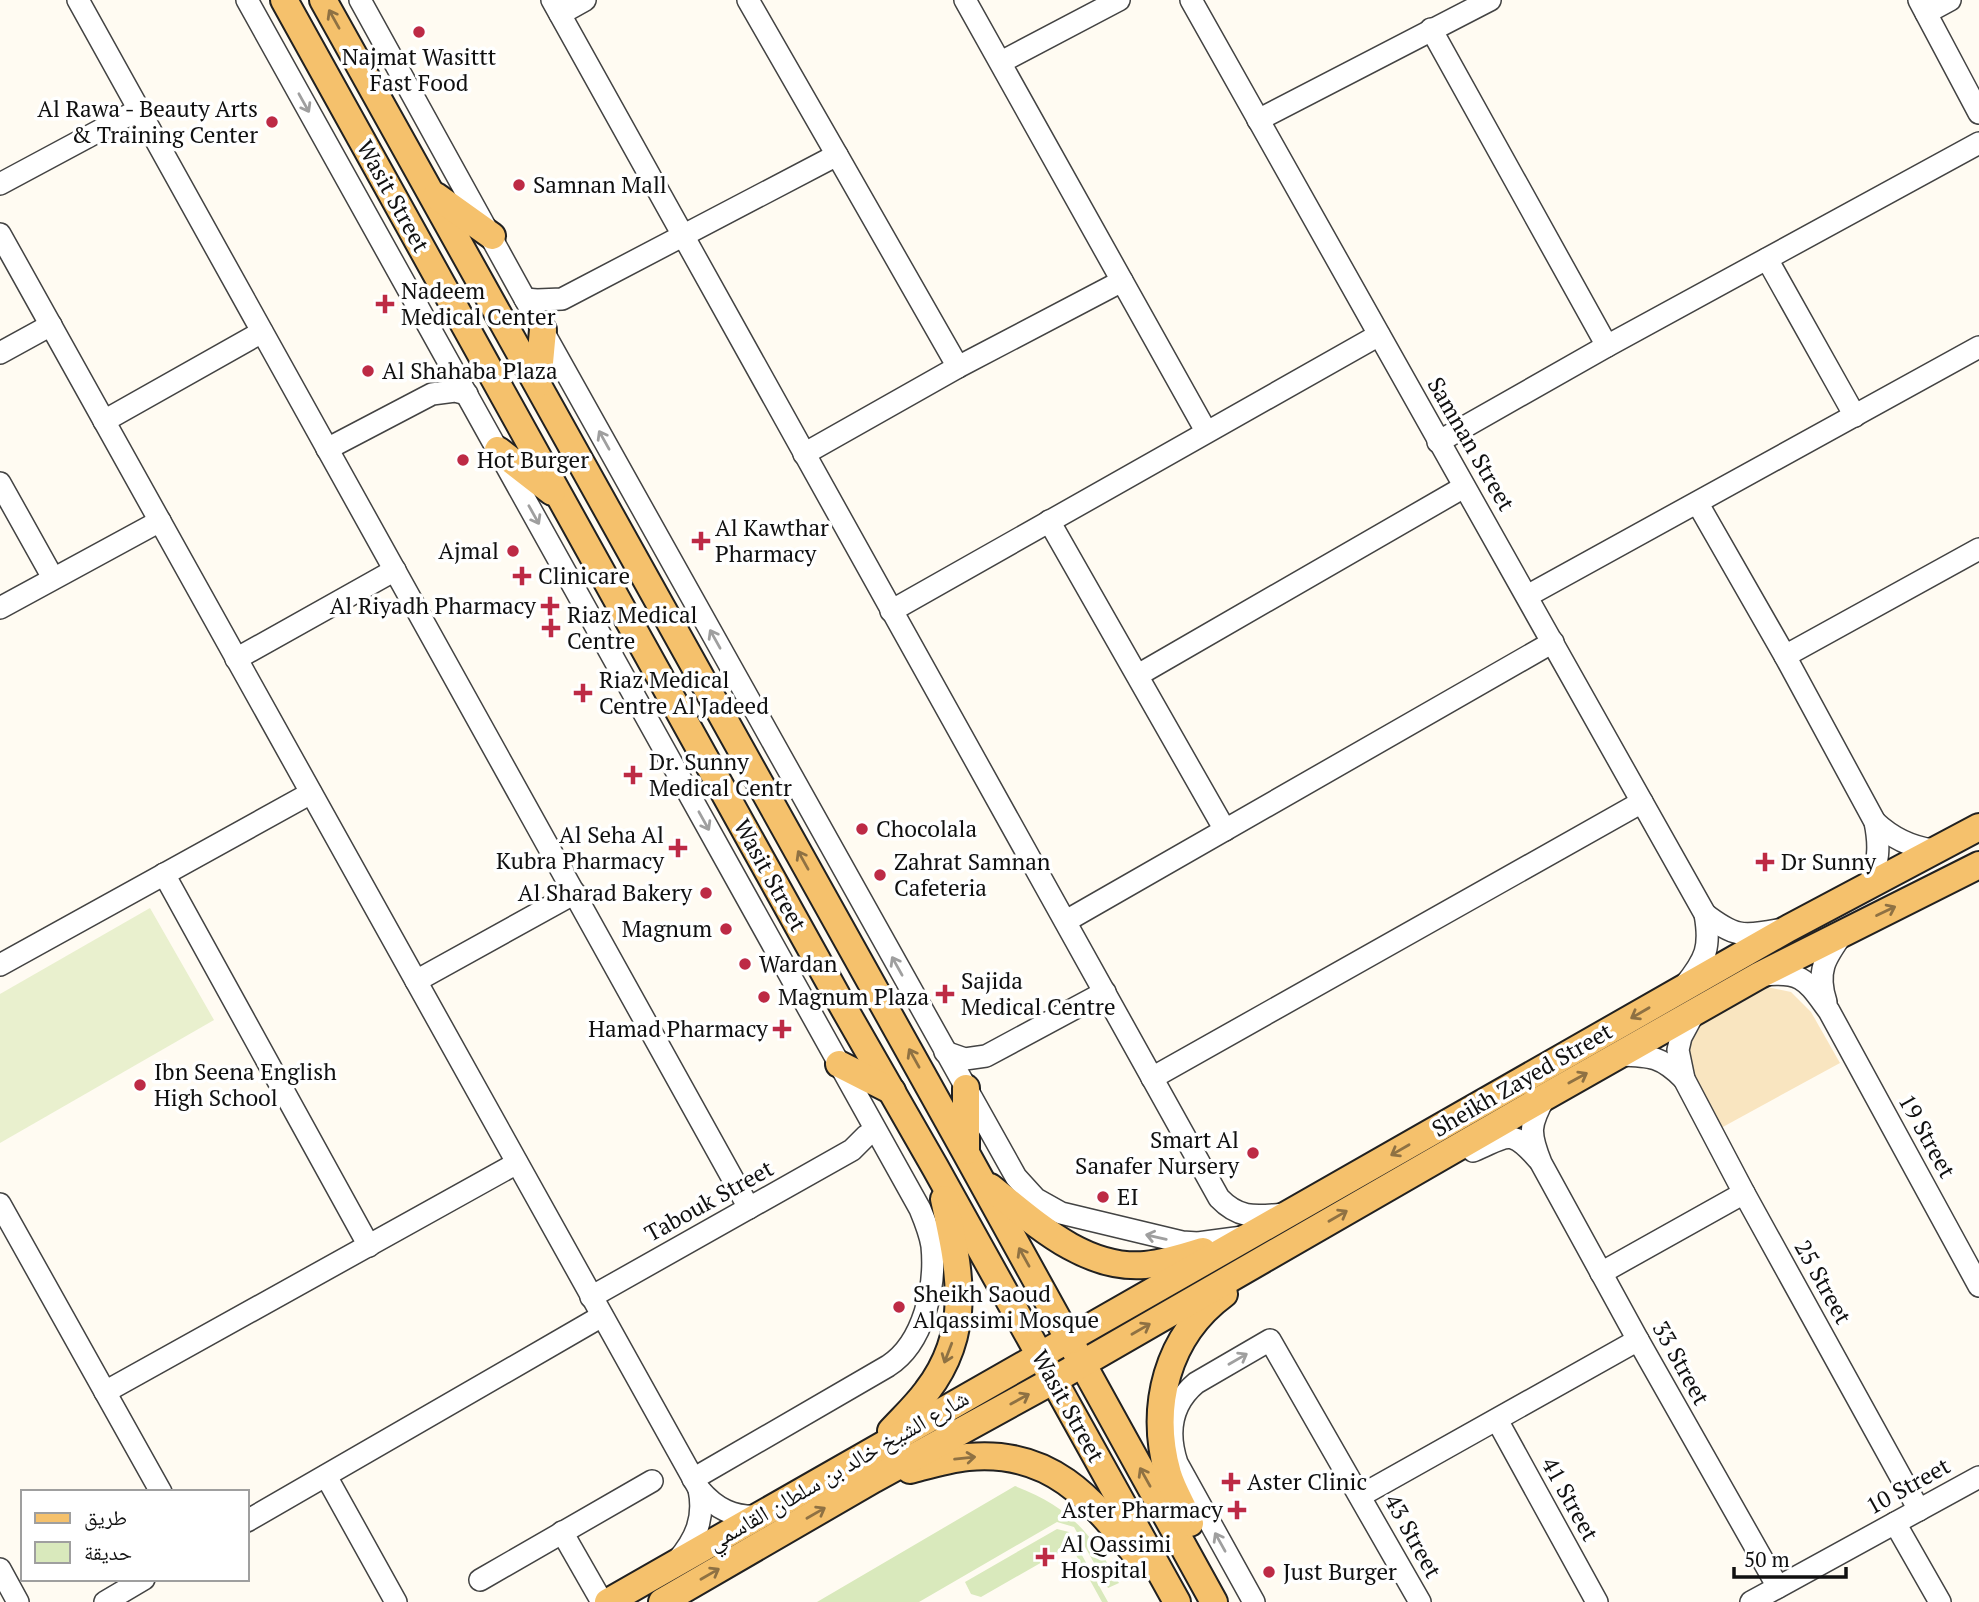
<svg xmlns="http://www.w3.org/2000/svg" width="1979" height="1602" font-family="'PT Serif','Noto Naskh Arabic',serif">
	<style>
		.green { fill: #d9e9bc }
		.sand { fill: #f9e5c0 }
		.pitch { fill: #e9f0ce }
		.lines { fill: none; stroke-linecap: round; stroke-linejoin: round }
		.minor-casing { stroke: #434343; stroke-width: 24 }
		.major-casing { stroke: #212121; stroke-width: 30 }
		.minor { stroke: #fff; stroke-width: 21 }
		.major { stroke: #f5c16c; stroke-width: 26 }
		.oneway { stroke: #8e7143 }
		.oneway2 { stroke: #9f9f9f }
		.poi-dot { fill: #bd2a45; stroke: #fff; stroke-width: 2.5 }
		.labels { text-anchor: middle; stroke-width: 7; stroke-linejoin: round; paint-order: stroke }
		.poi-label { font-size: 23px; fill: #101010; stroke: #fff; text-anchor: start }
		.street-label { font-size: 23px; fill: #101010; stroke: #fff }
	</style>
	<rect width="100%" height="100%" fill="#fffbf2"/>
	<!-- green -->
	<g class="green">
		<path d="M 1015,1486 C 1070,1507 1091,1533 1119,1583 L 1108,1588 L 1074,1527 L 1057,1522 L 919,1602 L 817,1602 Z"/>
		<path d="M 1057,1529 L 1069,1532 L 1108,1602 L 1102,1602 L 1076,1555 L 1073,1551 L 1065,1549 L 981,1597 L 971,1594 L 965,1582 Z"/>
	</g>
	<!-- sand -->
	<path class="sand" d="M 1767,987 L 1791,992 L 1811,1012 L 1840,1063 L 1721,1128 L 1692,1078 L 1688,1048 L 1702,1024 Z"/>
	<!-- pitch -->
	<path class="pitch" d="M 150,908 L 214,1020 L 0,1143 L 0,994 Z"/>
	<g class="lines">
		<defs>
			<g id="minor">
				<path d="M 78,0 L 749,1208"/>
				<path d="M 247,0 L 920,1209 C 925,1221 930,1233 932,1246 C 936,1286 924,1343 888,1366 L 693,1479"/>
				<path d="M 360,0 L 525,299 L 1016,1177 L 1036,1199 L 1061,1213 L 1182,1242 L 1198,1243 L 1243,1237"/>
				<path d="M 552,0 L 1219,1198 C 1240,1220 1257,1216 1285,1214"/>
				<path d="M 748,0 L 837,155"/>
				<path d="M 965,0 L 1206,431"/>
				<path d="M 1191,0 L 1705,914 C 1711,947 1706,959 1685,985"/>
				<path d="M 1919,0 L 1979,113"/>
				<path d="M 1926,13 L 1950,0"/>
				<path d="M 560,14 L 585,0"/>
				<path d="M 1431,29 L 1607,346"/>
				<path d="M 1001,62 L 1119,0"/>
				<path d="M 1258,120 L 1490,0"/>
				<path d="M 0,184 L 138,110"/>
				<path d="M 0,234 L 699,1489 C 716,1509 734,1518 760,1516"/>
				<path d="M 1767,259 L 1855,416"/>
				<path d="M 525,299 L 537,300 L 562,299 L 837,155 L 958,367 L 804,454"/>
				<path d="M 0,353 L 51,325"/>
				<path d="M 958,367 L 1122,281"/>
				<path d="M 104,421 L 262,332"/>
				<path d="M 1438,442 L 1607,346 L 1979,143"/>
				<path d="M 327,449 L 432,394 L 455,391 L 467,394"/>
				<path d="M 0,483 L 53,578"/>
				<path d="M 1698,504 L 1785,656 L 1979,549"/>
				<path d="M 1049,521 L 1225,830"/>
				<path d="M 1527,596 L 1979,347"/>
				<path d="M 0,608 L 160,521"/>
				<path d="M 891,611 L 1379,335"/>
				<path d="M 1785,656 L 1875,822 C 1880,846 1879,864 1868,886"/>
				<path d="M 236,659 L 395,570"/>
				<path d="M 1138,675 L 1464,487"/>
				<path d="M 1875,822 C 1892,838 1910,847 1933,850"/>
				<path d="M 164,874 L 369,1246"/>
				<path d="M 1705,914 C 1734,936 1742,937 1777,930"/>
				<path d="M 1066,921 L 1553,642"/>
				<path d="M 0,965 L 311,793"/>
				<path d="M 1762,975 C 1803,971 1806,980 1829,1011 L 1979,1286"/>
				<path d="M 416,981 L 575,893"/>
				<path d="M 1826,1002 C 1816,971 1825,958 1843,933"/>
				<path d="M 1694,1013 L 1681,1037 L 1678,1050 L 1684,1079 L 1744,1193 L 1919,1510"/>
				<path d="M 945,1052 L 965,1059 L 986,1056 L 1105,992"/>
				<path d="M 1619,1055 C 1651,1056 1661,1056 1684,1079"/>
				<path d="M 1152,1078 L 1642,802"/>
				<path d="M 1545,1097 C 1529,1125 1529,1133 1541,1163 L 1638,1340 L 1778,1587"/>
				<path d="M 1473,1151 C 1507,1137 1509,1126 1538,1159"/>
				<path d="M 0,1204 L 161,1492"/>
				<path d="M 1601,1273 L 1744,1193"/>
				<path d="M 591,1297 L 852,1150 L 866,1136 L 875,1130"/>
				<path d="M 105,1392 L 517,1163"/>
				<path d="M 1497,1420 L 1597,1602"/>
				<path d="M 326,1476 L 396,1602"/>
				<path d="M 1360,1496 L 1638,1340"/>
				<path d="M 247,1521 L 602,1316"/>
				<path d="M 1895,1523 L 1940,1602"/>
				<path d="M 562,1532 L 602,1602"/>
				<path d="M 677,1561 C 696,1539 705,1518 699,1489"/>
				<path d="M 0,1569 L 18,1602"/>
				<path d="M 480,1580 L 652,1481"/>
				<path d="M 105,1602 L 144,1579"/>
				<path d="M 1254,1602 L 1177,1463 C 1167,1433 1171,1404 1196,1383 L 1270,1340 L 1420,1602"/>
				<path d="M 1751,1602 L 1979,1477"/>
			</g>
			<g id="major">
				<path d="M 284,0 L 841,1003 L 935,1167 L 1177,1602"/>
				<path d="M 323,0 L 966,1153 L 1214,1602"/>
				<path d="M 436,196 L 492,236"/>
				<path d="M 538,384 L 543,330"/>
				<path d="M 498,450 L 552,492"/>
				<path d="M 839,1064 L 892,1091"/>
				<path d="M 966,1151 L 966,1088"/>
				<path d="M 990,1187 C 1034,1222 1084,1270 1145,1265 C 1165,1263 1184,1257 1203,1251"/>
				<path d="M 891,1431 C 903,1418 916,1406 927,1391 C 974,1330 959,1268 944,1199"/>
				<path d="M 910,1470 C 929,1465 948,1459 968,1457 C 1050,1449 1091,1498 1137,1556"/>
				<path d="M 1190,1523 C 1183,1506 1173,1491 1168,1474 C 1149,1406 1167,1336 1224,1294"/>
				<path d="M 608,1602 L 1789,928 L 1979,827"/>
				<path d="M 662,1602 L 874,1479 L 1054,1380 L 1545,1097 L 1760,975 L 1979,865"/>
			</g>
		</defs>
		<!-- minor casing -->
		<use href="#minor" class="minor-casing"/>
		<!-- major casing -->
		<use href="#major" class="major-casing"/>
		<!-- minor -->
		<use href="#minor" class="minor"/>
		<!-- major -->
		<use href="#major" class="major"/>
	</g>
	<!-- one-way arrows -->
	<defs><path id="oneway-shaft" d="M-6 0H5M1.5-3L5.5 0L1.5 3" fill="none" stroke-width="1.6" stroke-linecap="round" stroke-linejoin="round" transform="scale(1.75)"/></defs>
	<g class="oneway">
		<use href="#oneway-shaft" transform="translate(334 19) rotate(-119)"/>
		<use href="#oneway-shaft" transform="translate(803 860) rotate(-119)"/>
		<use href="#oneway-shaft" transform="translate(1886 911) rotate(-26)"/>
		<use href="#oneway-shaft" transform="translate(1640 1013) rotate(150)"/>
		<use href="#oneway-shaft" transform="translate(914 1058) rotate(-119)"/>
		<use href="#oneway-shaft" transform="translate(1578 1078) rotate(-29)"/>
		<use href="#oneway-shaft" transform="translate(1400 1150) rotate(150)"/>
		<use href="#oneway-shaft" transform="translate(1338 1216) rotate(-30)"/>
		<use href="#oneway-shaft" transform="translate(1024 1257) rotate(-119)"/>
		<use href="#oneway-shaft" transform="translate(1141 1329) rotate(-30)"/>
		<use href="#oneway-shaft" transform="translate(948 1353) rotate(111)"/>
		<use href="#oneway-shaft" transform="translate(1020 1399) rotate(-29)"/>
		<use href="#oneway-shaft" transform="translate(965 1458) rotate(-6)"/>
		<use href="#oneway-shaft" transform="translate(1145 1477) rotate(-119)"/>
		<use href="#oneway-shaft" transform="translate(816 1513) rotate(-30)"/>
		<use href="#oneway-shaft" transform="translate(710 1574) rotate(-30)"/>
	</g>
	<g class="oneway2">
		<use href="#oneway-shaft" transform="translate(304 103) rotate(61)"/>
		<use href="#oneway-shaft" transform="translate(604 440) rotate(-119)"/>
		<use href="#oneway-shaft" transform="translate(534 515) rotate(61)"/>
		<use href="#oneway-shaft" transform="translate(715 639) rotate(-119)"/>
		<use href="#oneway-shaft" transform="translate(704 821) rotate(61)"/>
		<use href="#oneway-shaft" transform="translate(897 966) rotate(-119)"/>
		<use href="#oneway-shaft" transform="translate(1156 1237) rotate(-167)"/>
		<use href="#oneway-shaft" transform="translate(1238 1359) rotate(-30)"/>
		<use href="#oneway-shaft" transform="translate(1220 1542) rotate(-119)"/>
	</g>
	<!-- markers -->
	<g class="poi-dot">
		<circle cx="419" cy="32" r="7"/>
		<circle cx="272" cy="122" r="7"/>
		<circle cx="519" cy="185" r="7"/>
		<path d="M381.5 293.5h7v7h7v7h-7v7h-7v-7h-7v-7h7z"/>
		<circle cx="368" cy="371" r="7"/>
		<circle cx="463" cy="460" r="7"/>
		<path d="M697.5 530.5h7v7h7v7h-7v7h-7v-7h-7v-7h7z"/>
		<circle cx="513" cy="551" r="7"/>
		<path d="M518.5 565.5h7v7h7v7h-7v7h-7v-7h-7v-7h7z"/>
		<path d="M546.5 595.5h7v7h7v7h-7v7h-7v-7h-7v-7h7z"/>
		<path d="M547.5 617.5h7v7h7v7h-7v7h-7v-7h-7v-7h7z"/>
		<path d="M579.5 682.5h7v7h7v7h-7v7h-7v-7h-7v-7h7z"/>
		<path d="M629.5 764.5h7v7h7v7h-7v7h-7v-7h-7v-7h7z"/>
		<circle cx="862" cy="829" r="7"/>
		<path d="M674.5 837.5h7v7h7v7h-7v7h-7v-7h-7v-7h7z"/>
		<path d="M1761.5 851.5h7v7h7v7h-7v7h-7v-7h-7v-7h7z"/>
		<circle cx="880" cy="875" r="7"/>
		<circle cx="706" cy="893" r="7"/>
		<circle cx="726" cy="929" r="7"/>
		<circle cx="745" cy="964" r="7"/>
		<path d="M941.5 983.5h7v7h7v7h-7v7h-7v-7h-7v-7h7z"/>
		<circle cx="764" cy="997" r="7"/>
		<path d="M778.5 1018.5h7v7h7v7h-7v7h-7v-7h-7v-7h7z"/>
		<circle cx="140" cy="1085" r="7"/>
		<circle cx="1253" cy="1153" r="7"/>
		<circle cx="1103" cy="1197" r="7"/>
		<circle cx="899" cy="1307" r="7"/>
		<path d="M1227.5 1471.5h7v7h7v7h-7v7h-7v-7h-7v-7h7z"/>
		<path d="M1233.5 1499.5h7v7h7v7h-7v7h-7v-7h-7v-7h7z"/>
		<path d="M1041.5 1546.5h7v7h7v7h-7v7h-7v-7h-7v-7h7z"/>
		<circle cx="1269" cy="1572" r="7"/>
	</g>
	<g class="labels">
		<!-- poi labels -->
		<g class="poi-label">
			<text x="419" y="65" text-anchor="middle">Najmat Wasittt<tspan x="419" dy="26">Fast Food</tspan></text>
			<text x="258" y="117" text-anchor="end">Al Rawa - Beauty Arts<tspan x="258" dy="26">&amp; Training Center</tspan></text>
			<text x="533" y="193">Samnan Mall</text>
			<text x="401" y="299">Nadeem<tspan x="401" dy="26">Medical Center</tspan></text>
			<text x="382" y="379">Al Shahaba Plaza</text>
			<text x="477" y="468">Hot Burger</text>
			<text x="715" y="536">Al Kawthar<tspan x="715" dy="26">Pharmacy</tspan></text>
			<text x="499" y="559" text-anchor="end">Ajmal</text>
			<text x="538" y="584">Clinicare</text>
			<text x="536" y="614" text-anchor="end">Al Riyadh Pharmacy</text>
			<text x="567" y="623">Riaz Medical<tspan x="567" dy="26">Centre</tspan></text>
			<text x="599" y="688">Riaz Medical<tspan x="599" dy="26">Centre Al Jadeed</tspan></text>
			<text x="649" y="770">Dr. Sunny<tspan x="649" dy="26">Medical Centr</tspan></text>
			<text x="876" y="837">Chocolala</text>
			<text x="664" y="843" text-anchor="end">Al Seha Al<tspan x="664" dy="26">Kubra Pharmacy</tspan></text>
			<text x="894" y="870">Zahrat Samnan<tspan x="894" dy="26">Cafeteria</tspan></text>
			<text x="1781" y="870">Dr Sunny</text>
			<text x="692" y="901" text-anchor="end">Al Sharad Bakery</text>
			<text x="712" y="937" text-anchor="end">Magnum</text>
			<text x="759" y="972">Wardan</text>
			<text x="961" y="989">Sajida<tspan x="961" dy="26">Medical Centre</tspan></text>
			<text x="778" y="1005">Magnum Plaza</text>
			<text x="768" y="1037" text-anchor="end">Hamad Pharmacy</text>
			<text x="154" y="1080">Ibn Seena English<tspan x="154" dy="26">High School</tspan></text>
			<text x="1239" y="1148" text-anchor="end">Smart Al<tspan x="1239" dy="26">Sanafer Nursery</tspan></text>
			<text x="1117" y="1205">EI</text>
			<text x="913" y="1302">Sheikh Saoud<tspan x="913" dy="26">Alqassimi Mosque</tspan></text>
			<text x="1247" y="1490">Aster Clinic</text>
			<text x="1223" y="1518" text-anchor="end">Aster Pharmacy</text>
			<text x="1061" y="1552">Al Qassimi<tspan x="1061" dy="26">Hospital</tspan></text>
			<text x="1283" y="1580">Just Burger</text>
		</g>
		<!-- street labels -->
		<g class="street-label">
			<text transform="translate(393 196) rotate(61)" y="8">Wasit Street</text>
			<text transform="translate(1471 444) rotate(60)" y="8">Samnan Street</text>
			<text transform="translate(770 875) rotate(61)" y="8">Wasit Street</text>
			<text transform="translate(1522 1080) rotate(-30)" y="8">Sheikh Zayed Street</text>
			<text transform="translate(1927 1136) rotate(61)" y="8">19 Street</text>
			<text transform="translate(709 1201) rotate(-29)" y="8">Tabouk Street</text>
			<text transform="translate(1823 1282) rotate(61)" y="8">25 Street</text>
			<text transform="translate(1681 1363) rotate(61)" y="8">33 Street</text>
			<text transform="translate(1068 1406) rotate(61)" y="8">Wasit Street</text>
			<text transform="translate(838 1470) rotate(-30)" y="8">شارع الشيخ خالد بن سلطان القاسمي</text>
			<text transform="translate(1908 1486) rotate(-29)" y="8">10 Street</text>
			<text transform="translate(1570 1499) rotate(61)" y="8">41 Street</text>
			<text transform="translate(1413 1536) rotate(61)" y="8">43 Street</text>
		</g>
	</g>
	<!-- legend -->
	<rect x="21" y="1490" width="228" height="91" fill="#ffffff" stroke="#9f9f9f" stroke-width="2"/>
	<rect x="35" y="1513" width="35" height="10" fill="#f5c16c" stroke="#9f9f9f" stroke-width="2"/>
	<text x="84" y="1525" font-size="21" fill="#101010">طريق</text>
	<rect x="35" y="1542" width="35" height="21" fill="#d9e9bc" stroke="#9f9f9f" stroke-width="2"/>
	<text x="84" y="1560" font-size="21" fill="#101010">حديقة</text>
	<!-- scale -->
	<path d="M1734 1567v10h112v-10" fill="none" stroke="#101010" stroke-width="3.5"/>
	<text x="1744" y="1567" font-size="21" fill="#101010" stroke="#ffffff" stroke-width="5" paint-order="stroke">50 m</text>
</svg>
